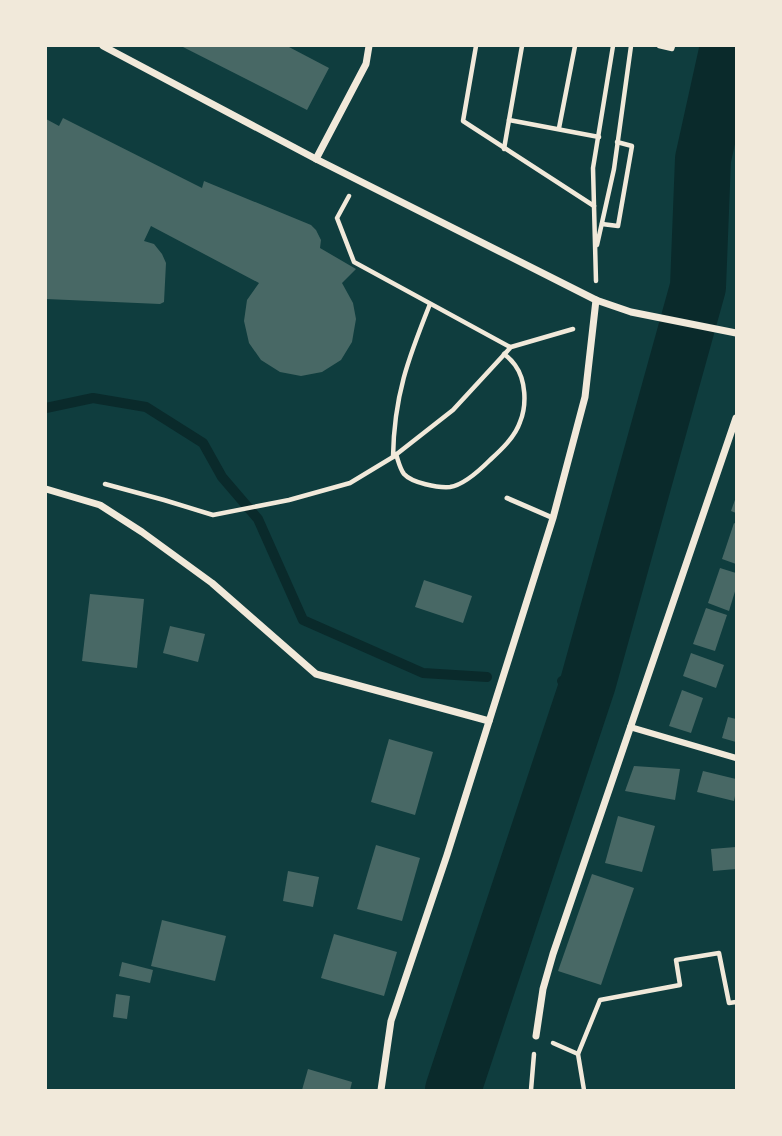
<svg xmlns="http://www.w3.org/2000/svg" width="782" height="1136" font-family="Ubuntu,sans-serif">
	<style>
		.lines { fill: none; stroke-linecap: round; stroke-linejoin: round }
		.stream { stroke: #0a2a2b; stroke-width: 10 }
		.river { stroke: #0a2a2b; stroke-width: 56 }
		.building { fill: #486865 }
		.path { stroke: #f1e9da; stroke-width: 4.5 }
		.service { stroke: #f1e9da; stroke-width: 5 }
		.pedestrian { stroke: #f1e9da; stroke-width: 6 }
		.minor { stroke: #f1e9da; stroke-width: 7 }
	</style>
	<rect width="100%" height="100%" fill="#0f3d3e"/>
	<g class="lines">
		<!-- stream -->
		<g class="stream">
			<path d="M 712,119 L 736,105"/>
			<path d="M 46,408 L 93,398 L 146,407 L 203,443 L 222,477 L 258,519 L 303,620 L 423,673 L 487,677"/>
			<path d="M 562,681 L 588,683"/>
		</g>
		<!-- river -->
		<path class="river" d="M 453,1090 L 588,683 L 698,287 L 703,159 L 728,46"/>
	</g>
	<!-- building -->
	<g class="building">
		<path d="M 181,46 L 290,46 L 289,47 L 329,68 L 307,110 Z"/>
		<path d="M 63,118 L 202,188 L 204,181 L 311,225 L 316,230 L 321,240 L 320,248 L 356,269 L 342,283 L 353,303 L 356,319 L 352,342 L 341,360 L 322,372 L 301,376 L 280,372 L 261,360 L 249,343 L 244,321 L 247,300 L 259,283 L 151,226 L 144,241 L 154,244 L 162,254 L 166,263 L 164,302 L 160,304 L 46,299 L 46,119 L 59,126 Z"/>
		<path d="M 736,497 L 736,513 L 731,511 Z"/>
		<path d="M 734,523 L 736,524 L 736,564 L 722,559 Z"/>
		<path d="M 720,568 L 736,573 L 736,588 L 729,611 L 708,603 Z"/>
		<path d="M 424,580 L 472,596 L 463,623 L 415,607 Z"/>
		<path d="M 90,594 L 144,599 L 137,668 L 82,661 Z"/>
		<path d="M 706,608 L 727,615 L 715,651 L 693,644 Z"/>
		<path d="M 170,626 L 205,634 L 198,662 L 163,653 Z"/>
		<path d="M 691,653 L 724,665 L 716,688 L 683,676 Z"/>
		<path d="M 682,690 L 703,698 L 691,733 L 669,726 Z"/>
		<path d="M 728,717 L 736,719 L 736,742 L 722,738 Z"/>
		<path d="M 389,739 L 433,752 L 415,815 L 371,802 Z"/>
		<path d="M 634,766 L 680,769 L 675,800 L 625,791 Z"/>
		<path d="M 703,771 L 736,779 L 736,791 L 734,801 L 697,792 Z"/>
		<path d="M 618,816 L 655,826 L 642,872 L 605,863 Z"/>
		<path d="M 376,845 L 420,858 L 402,921 L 357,909 Z"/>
		<path d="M 736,847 L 736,869 L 713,871 L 711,849 Z"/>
		<path d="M 288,871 L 319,877 L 313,907 L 283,901 Z"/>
		<path d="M 592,874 L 634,888 L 601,985 L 558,971 Z"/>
		<path d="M 162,920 L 226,936 L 215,981 L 151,966 Z"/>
		<path d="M 334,934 L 397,952 L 384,996 L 321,978 Z"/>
		<path d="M 122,962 L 153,970 L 150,983 L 119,976 Z"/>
		<path d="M 116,994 L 130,996 L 127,1019 L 113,1017 Z"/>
		<path d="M 308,1069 L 352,1082 L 350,1090 L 302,1090 Z"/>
	</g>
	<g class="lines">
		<!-- path -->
		<g class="path">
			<path d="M 476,46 L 463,121 L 594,206"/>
			<path d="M 522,46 L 509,120 L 599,137"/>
			<path d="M 659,46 L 672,49 L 673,46"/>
			<path d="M 559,128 L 575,46"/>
			<path d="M 504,149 L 509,120"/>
			<path d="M 349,196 L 337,218 L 354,262 L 510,347"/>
			<path d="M 602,224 L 618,226 L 632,146 L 617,142"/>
			<path d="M 597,245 L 614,169 L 631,46"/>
			<path d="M 596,281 L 593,168 L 613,46"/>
			<path d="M 396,454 C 398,460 400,469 404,474 C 412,483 438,488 450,487 C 464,485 480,470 490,460 C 501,450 515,437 520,422 C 527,405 526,380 515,365 C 512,361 508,357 504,354"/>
			<path d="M 393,457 C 394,396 408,359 430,304"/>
			<path d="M 105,484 L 164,500 L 213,515 L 289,500 L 350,483 L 393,457 L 453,410 L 511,347 L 573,329"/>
			<path d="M 553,1043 L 578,1054"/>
			<path d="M 531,1090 L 534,1054"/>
			<path d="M 584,1090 L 578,1054 L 600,1000 L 680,985 L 676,960 L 719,953 L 729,1003 L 736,1002"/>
		</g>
		<!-- service -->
		<path class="service" d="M 507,498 L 553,518"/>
		<!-- pedestrian -->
		<path class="pedestrian" d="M 630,727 L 736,758"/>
		<!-- minor -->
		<g class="minor">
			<path d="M 103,46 L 316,159 L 596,300 L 631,312 L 736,333"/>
			<path d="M 316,159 L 366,64 L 369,46"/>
			<path d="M 46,489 L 100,505 L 142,532 L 212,583 L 316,674 L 489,721"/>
			<path d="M 536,1036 L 543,989 L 553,954 L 736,418"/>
			<path d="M 381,1090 L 391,1021 L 447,855 L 553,518 L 585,397 L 596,300"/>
		</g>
	</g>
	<!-- border -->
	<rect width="782" height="1136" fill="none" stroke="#f1e9da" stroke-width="94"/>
</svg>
